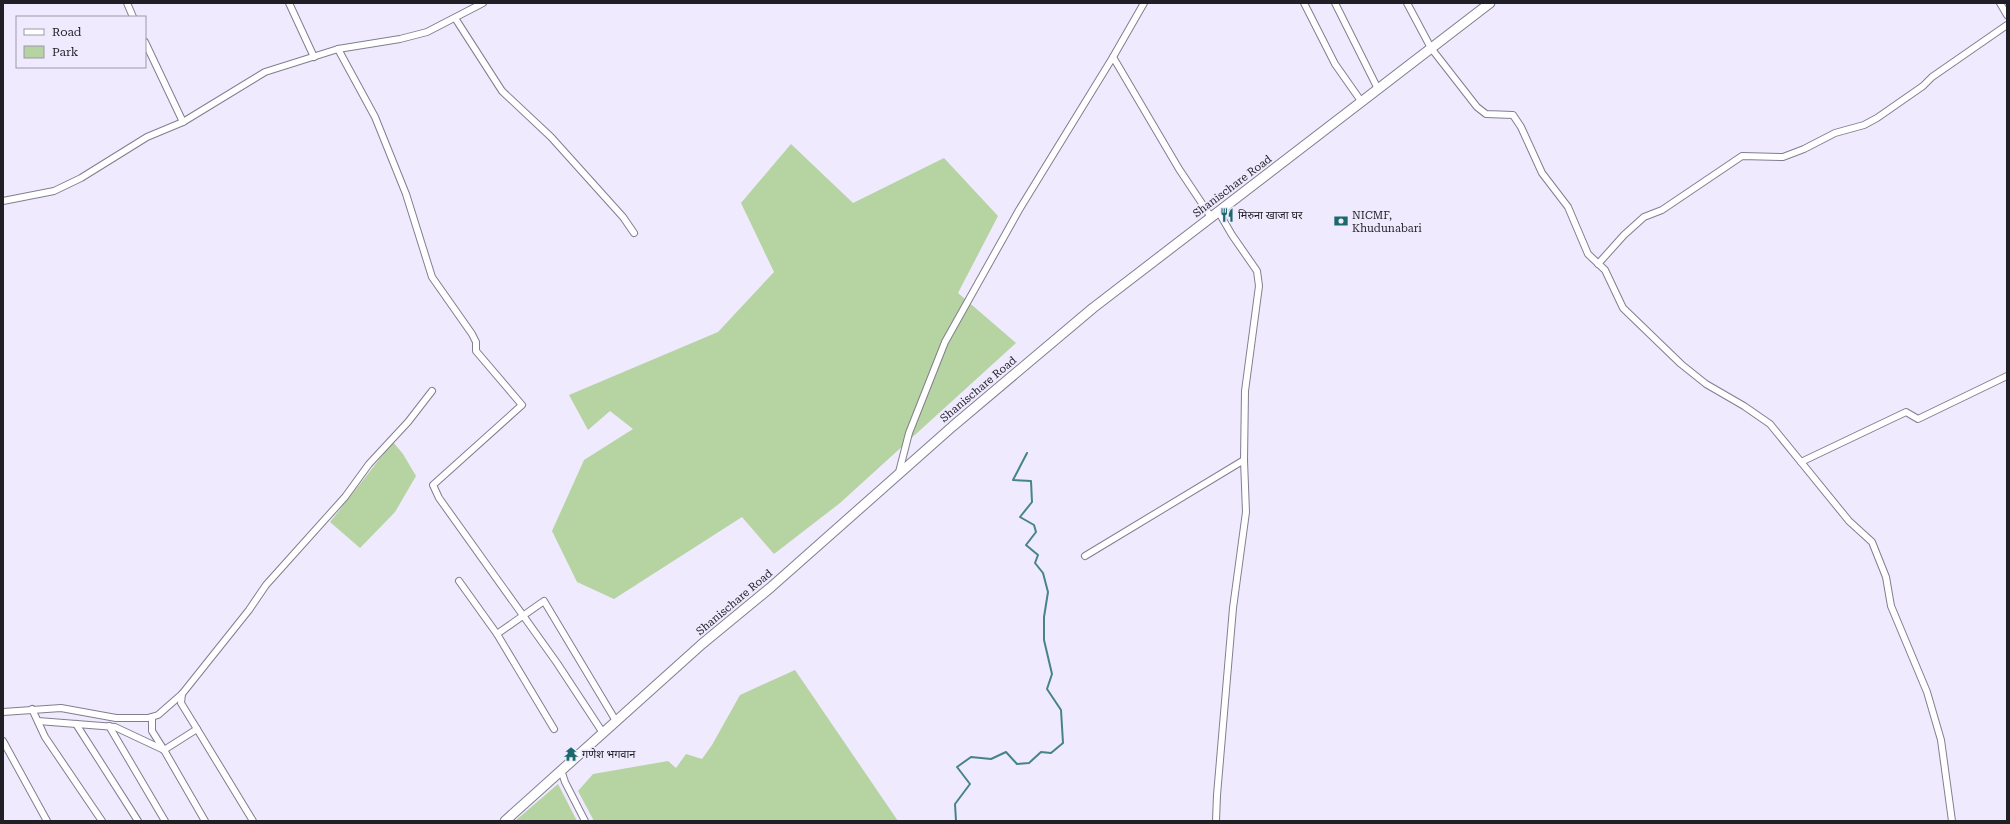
<svg xmlns="http://www.w3.org/2000/svg" width="2010" height="824" font-family="'Roboto Serif','Noto Sans Devanagari',serif">
	<style>
		.green { fill: #b6d3a2 }
		.lines { fill: none; stroke-linecap: round; stroke-linejoin: round }
		.stream { stroke: #468487; stroke-width: 2 }
		.street-casing { stroke: #827e8f; stroke-width: 8 }
		.secondary-casing { stroke: #827e8f; stroke-width: 11 }
		.street { stroke: #fff; stroke-width: 6 }
		.secondary { stroke: #fff; stroke-width: 9 }
		.labels { text-anchor: middle; stroke-width: 3.5; stroke-linejoin: round; paint-order: stroke }
		.street-label { font-size: 11px; fill: #211f26; stroke: #efeafe }
		.poi-label { font-size: 11px; fill: #211f26; stroke: #efeafe; text-anchor: start }
	</style>
	<rect width="100%" height="100%" fill="#efeafe"/>
	<!-- green -->
	<g class="green">
		<path d="M 791,144 L 853,203 L 944,158 L 998,216 L 958,293 L 1016,343 L 840,503 L 774,554 L 742,517 L 614,599 L 577,582 L 552,531 L 584,460 L 633,429 L 610,411 L 588,430 L 569,395 L 718,332 L 774,272 L 741,203 Z"/>
		<path d="M 393,442 L 403,454 L 416,476 L 395,512 L 360,548 L 330,522 Z"/>
		<path d="M 795,670 L 898,821 L 594,821 L 578,791 L 593,774 L 668,761 L 676,768 L 686,754 L 702,759 L 712,745 L 740,695 Z"/>
		<path d="M 558,784 L 577,821 L 515,821 Z"/>
	</g>
	<g class="lines">
		<!-- stream -->
		<path class="stream" d="M 956,821 L 955,804 L 970,784 L 957,767 L 971,757 L 991,759 L 1006,752 L 1017,764 L 1029,763 L 1041,752 L 1051,753 L 1063,743 L 1061,710 L 1047,689 L 1052,674 L 1044,640 L 1044,617 L 1048,592 L 1043,573 L 1035,563 L 1038,555 L 1026,545 L 1036,532 L 1034,525 L 1020,517 L 1032,502 L 1031,481 L 1013,480 L 1027,453"/>
		<defs>
			<g id="street">
				<path d="M 127,3 L 133,17"/>
				<path d="M 289,3 L 314,57"/>
				<path d="M 1304,3 L 1335,64 L 1361,101"/>
				<path d="M 1335,3 L 1378,89"/>
				<path d="M 1407,3 L 1431,48 L 1477,107 L 1486,114 L 1513,115 L 1521,127 L 1542,173 L 1568,207 L 1588,254 L 1605,270 L 1623,308 L 1681,364 L 1706,384 L 1744,406 L 1770,424 L 1801,462"/>
				<path d="M 2000,3 L 2007,15"/>
				<path d="M 455,18 L 502,91 L 551,137 L 623,217 L 634,233"/>
				<path d="M 145,42 L 183,122"/>
				<path d="M 338,49 L 375,117 L 406,194 L 432,277 L 472,334 L 476,342 L 476,351 L 522,405 L 433,485 L 439,498 L 557,663 L 603,733"/>
				<path d="M 1113,57 L 1144,3"/>
				<path d="M 3,201 L 54,191 L 81,178 L 147,137 L 183,122 L 265,72 L 338,49 L 400,39 L 427,32 L 483,3"/>
				<path d="M 1598,264 L 1624,235 L 1644,217 L 1662,210 L 1742,156 L 1783,157 L 1804,149 L 1835,133 L 1864,125 L 1877,118 L 1923,86 L 1932,77 L 2007,25"/>
				<path d="M 898,476 L 909,433 L 945,342 L 1019,210 L 1113,57 L 1179,169 L 1211,217"/>
				<path d="M 1085,556 L 1244,460"/>
				<path d="M 459,581 L 497,634"/>
				<path d="M 182,694 L 181,703 L 197,729"/>
				<path d="M 32,709 L 45,737 L 102,821"/>
				<path d="M 3,712 L 61,708 L 116,718 L 148,718 L 158,715 L 182,694 L 249,610 L 266,585 L 345,497 L 369,464 L 408,422 L 432,391"/>
				<path d="M 152,717 L 152,731 L 164,750"/>
				<path d="M 38,721 L 115,727 L 164,750"/>
				<path d="M 76,724 L 138,821"/>
				<path d="M 109,726 L 165,821"/>
				<path d="M 554,729 L 497,634 L 544,601 L 616,721"/>
				<path d="M 3,741 L 47,821"/>
				<path d="M 561,770 L 565,782 L 585,821"/>
				<path d="M 205,821 L 164,750 L 197,729 L 253,821"/>
				<path d="M 1216,821 L 1217,795 L 1233,608 L 1246,512 L 1244,460 L 1245,391 L 1259,286 L 1257,271 L 1232,235 L 1218,211"/>
				<path d="M 1952,821 L 1941,740 L 1927,692 L 1891,606 L 1886,577 L 1872,542 L 1849,521 L 1801,462 L 1906,412 L 1918,419 L 2007,376"/>
			</g>
			<path id="secondary" d="M 505,821 L 702,644 L 770,588 L 953,426 L 1093,308 L 1490,3"/>
		</defs>
		<!-- street casing -->
		<use href="#street" class="street-casing"/>
		<!-- secondary casing -->
		<use href="#secondary" class="secondary-casing"/>
		<!-- street -->
		<use href="#street" class="street"/>
		<!-- secondary -->
		<use href="#secondary" class="secondary"/>
	</g>
	<!-- icons -->
	<defs>
		<symbol id="restaurant-bare" viewBox="-9 -9 18 18"><path d="M-5-6h1v4h1v-4h1v4h1v-4h1v5L-1.5 .5V6h-2V.5L-5-1ZM5-6V6H3V1.5H1.5Q1.5-4 5-6Z" fill="#1c696c" stroke="#efeafe" stroke-width="2.5" paint-order="stroke"/></symbol>
		<symbol id="bank-bare" viewBox="-9 -9 18 18"><path d="M-6-4H6V4H-6ZM0-2.3a2.3 2.3 0 1 0 0 4.6a2.3 2.3 0 1 0 0-4.6Z" fill="#1c696c" stroke="#efeafe" stroke-width="2.5" paint-order="stroke"/></symbol>
		<symbol id="temple-bare" viewBox="-9 -9 18 18"><path d="M0-6L5-2H3V0L6.5 2.5H4V6H1.5V3h-3V6H-4V2.5H-6.5L-3 0V-2H-5Z" fill="#1c696c" stroke="#efeafe" stroke-width="2.5" paint-order="stroke"/></symbol>
	</defs>
	<g fill-rule="evenodd">
		<use href="#restaurant-bare" x="1217" y="205" width="20" height="20"/>
		<use href="#bank-bare" x="1331" y="211" width="20" height="20"/>
		<use href="#temple-bare" x="561" y="744" width="20" height="20"/>
	</g>
	<g class="labels">
		<!-- street labels -->
		<g class="street-label">
			<text transform="translate(1232 186) rotate(-37)" y="4">Shanischare Road</text>
			<text transform="translate(978 389) rotate(-40)" y="4">Shanischare Road</text>
			<text transform="translate(734 602) rotate(-40)" y="4">Shanischare Road</text>
		</g>
		<!-- poi labels -->
		<g class="poi-label">
			<text x="1238" y="219">मिरुना खाजा घर</text>
			<text x="1352" y="219">NICMF,<tspan x="1352" dy="13">Khudunabari</tspan></text>
			<text x="582" y="758">गणेश भगवान</text>
		</g>
	</g>
	<!-- border -->
	<rect width="2010" height="824" fill="none" stroke="#211f26" stroke-width="8"/>
	<!-- legend -->
	<rect x="16" y="16" width="130" height="52" fill="#efeafe" stroke="#9d99a8"/>
	<rect x="24" y="29" width="20" height="6" fill="#ffffff" stroke="#9d99a8"/>
	<text x="52" y="36" font-size="12" fill="#211f26">Road</text>
	<rect x="24" y="46" width="20" height="12" fill="#b6d3a2" stroke="#9d99a8"/>
	<text x="52" y="56" font-size="12" fill="#211f26">Park</text>
</svg>
